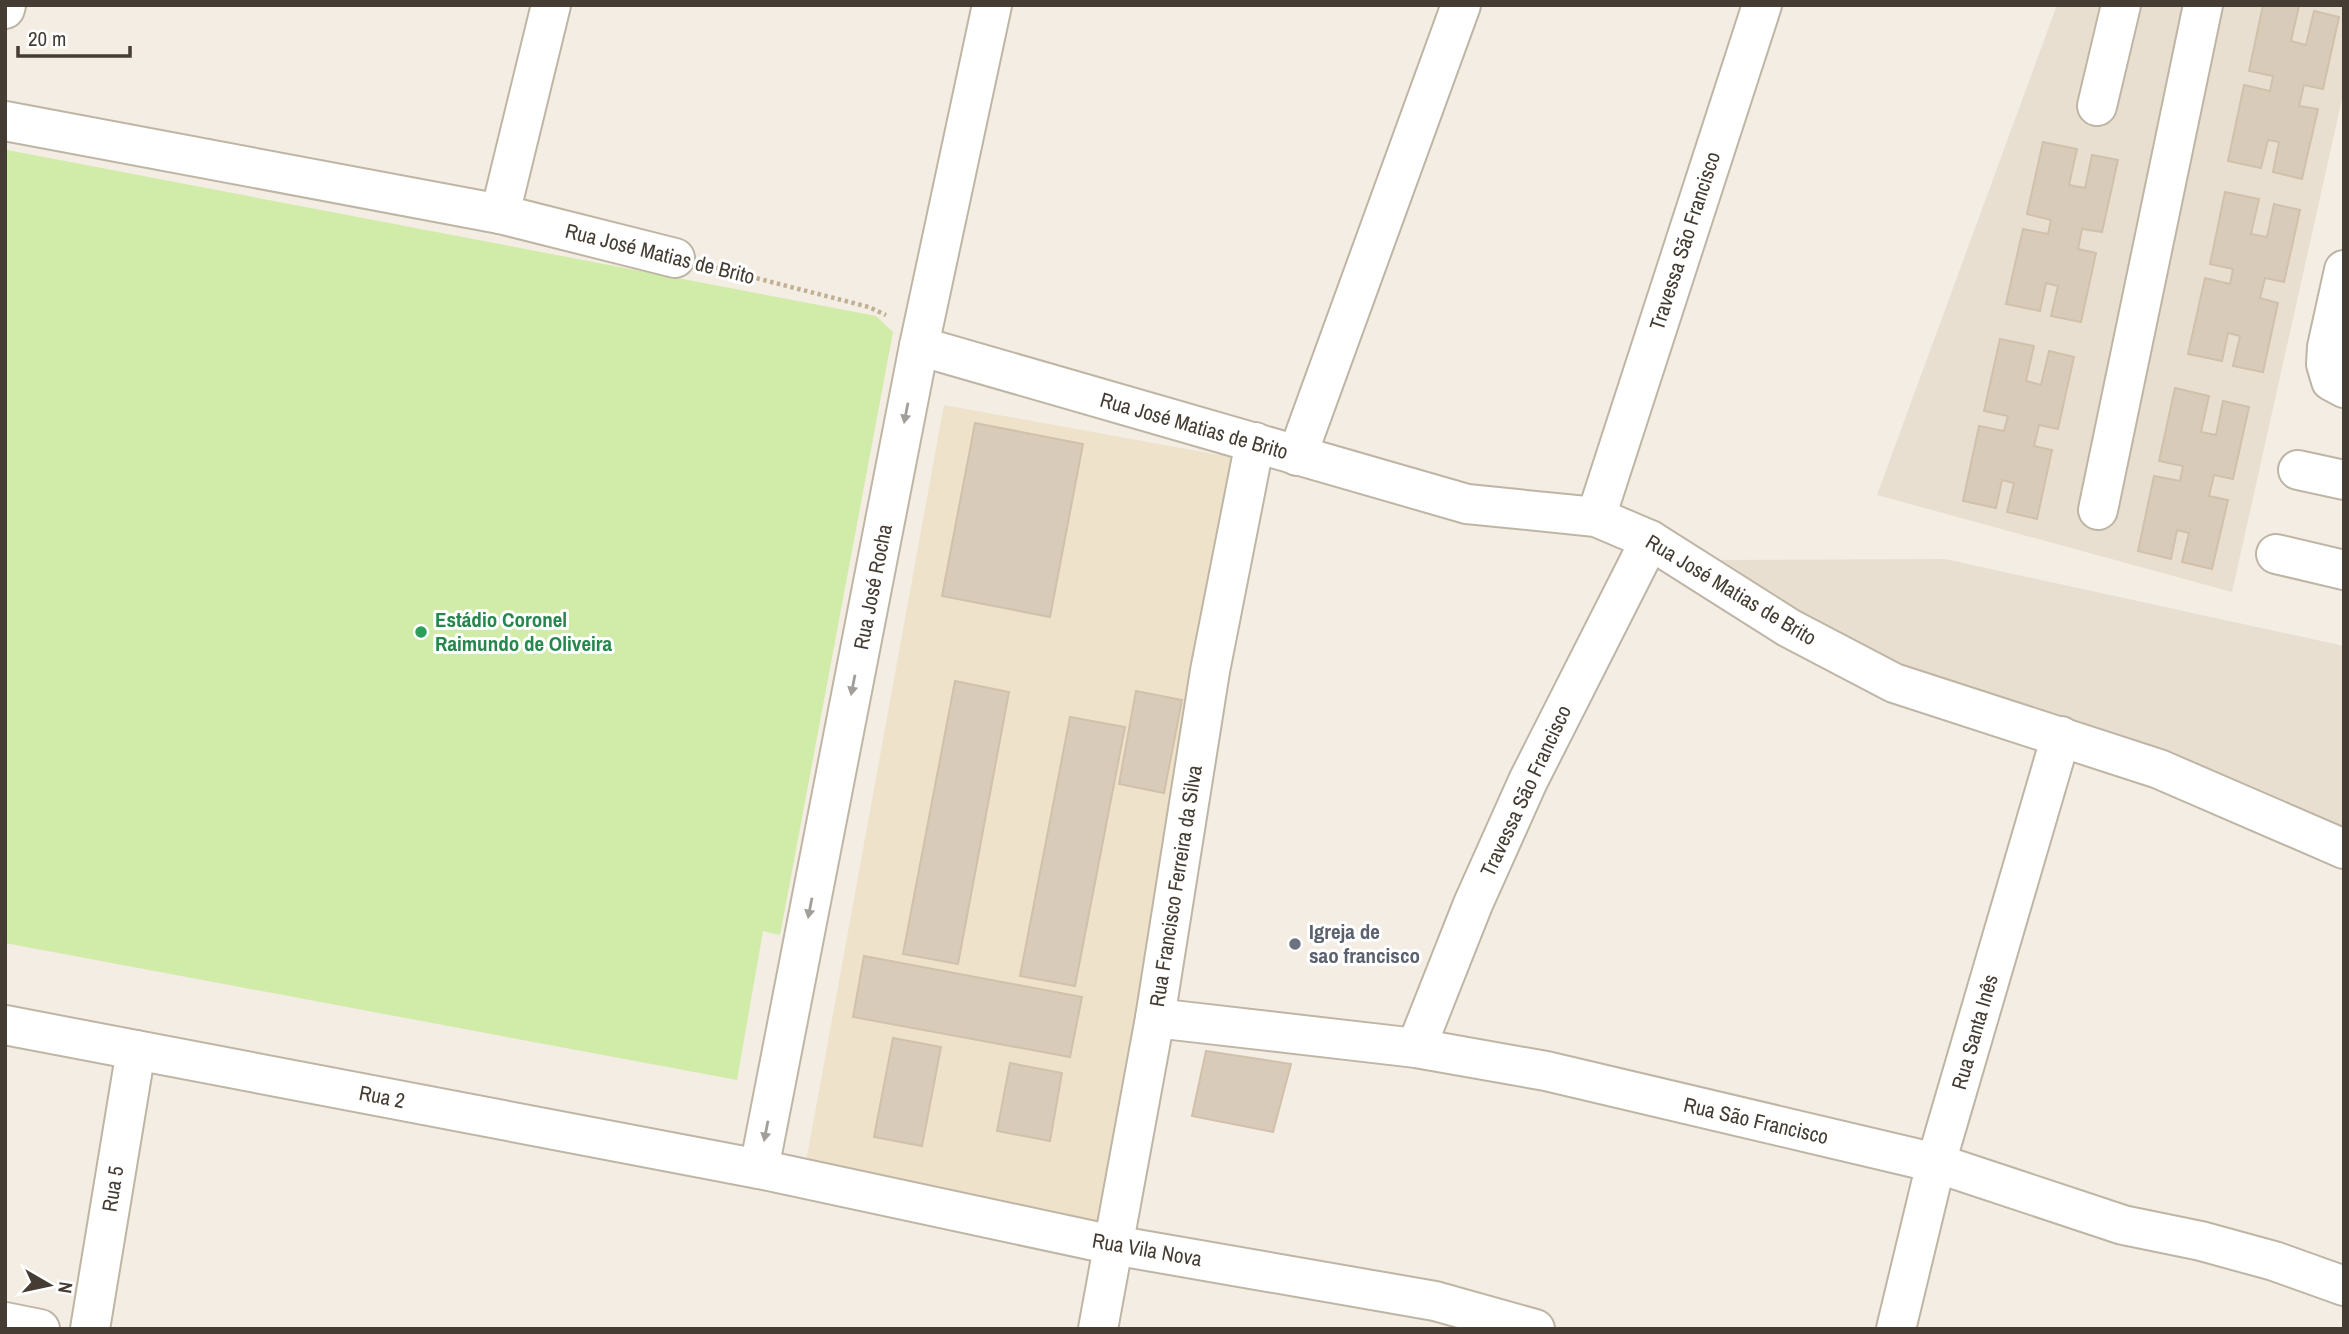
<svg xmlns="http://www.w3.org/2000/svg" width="2349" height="1334" font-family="'Archivo Narrow',sans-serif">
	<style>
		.residential { fill: #e8dfd0 }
		.education { fill: #eee2cb }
		.green { fill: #d1eba8 }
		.building { fill: #d9cbba; stroke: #d1c0aa; stroke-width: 2 }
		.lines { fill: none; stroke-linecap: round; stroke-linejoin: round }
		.street-casing { stroke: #bfb5a5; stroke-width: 42 }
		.path { stroke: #c2b095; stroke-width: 4.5; stroke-dasharray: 3.5 3.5; stroke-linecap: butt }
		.street { stroke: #fff; stroke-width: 38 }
		.oneway { fill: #a29e99 }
		.leisure-dot { fill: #2e9e5b; stroke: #fff; stroke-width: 2.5 }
		.worship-dot { fill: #6b7280; stroke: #fff; stroke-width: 2.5 }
		.labels { text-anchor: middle; stroke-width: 6; stroke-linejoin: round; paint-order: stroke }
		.street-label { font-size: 21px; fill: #453d33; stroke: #fff }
		.leisure-label { font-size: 21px; font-weight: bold; fill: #27864d; stroke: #fff; text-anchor: start }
		.worship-label { font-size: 21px; font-weight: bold; fill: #5b616d; stroke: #fff; text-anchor: start }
	</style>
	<rect width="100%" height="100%" fill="#f3ede3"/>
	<!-- residential -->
	<g class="residential">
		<path d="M 2057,5 L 2344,5 L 2344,90 L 2232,592 L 1877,495 Z"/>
		<path d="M 1945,559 L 2344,646 L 2344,863 L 1823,642 L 1710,560 Z"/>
	</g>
	<!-- education -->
	<path class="education" d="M 944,405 L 1263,463 L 1122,1232 L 804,1173 Z"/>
	<!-- green -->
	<path class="green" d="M 7,150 L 876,316 L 893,332 L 780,935 L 763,931 L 737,1080 L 5,943 Z"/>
	<!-- building -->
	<g class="building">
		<path d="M 2263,5 L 2299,6 L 2291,41 L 2306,45 L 2314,11 L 2339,17 L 2323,89 L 2304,85 L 2299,106 L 2318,109 L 2302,179 L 2273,172 L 2279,142 L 2268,140 L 2261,168 L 2228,161 L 2244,85 L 2270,91 L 2273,76 L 2249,71 Z"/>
		<path d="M 2043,142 L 2077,149 L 2069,185 L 2085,188 L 2092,155 L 2118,160 L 2102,232 L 2082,229 L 2078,249 L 2096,253 L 2081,322 L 2051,316 L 2058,286 L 2046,283 L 2040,311 L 2006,304 L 2023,229 L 2048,234 L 2051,220 L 2027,214 Z"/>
		<path d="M 2225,192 L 2259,199 L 2251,234 L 2267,237 L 2274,204 L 2300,210 L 2284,282 L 2265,278 L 2260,298 L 2278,303 L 2263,372 L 2233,366 L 2240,336 L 2228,333 L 2222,361 L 2188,354 L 2205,278 L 2230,284 L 2233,269 L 2210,264 Z"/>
		<path d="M 2000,339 L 2034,346 L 2026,381 L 2041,385 L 2049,351 L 2074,357 L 2058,429 L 2039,425 L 2034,446 L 2052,450 L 2037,519 L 2007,512 L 2014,483 L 2002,480 L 1996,508 L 1963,501 L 1979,426 L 2004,431 L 2008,416 L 1984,411 Z"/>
		<path d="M 2175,388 L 2209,396 L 2201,432 L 2216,435 L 2223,401 L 2249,407 L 2233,479 L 2214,475 L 2209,496 L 2228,500 L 2212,569 L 2182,562 L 2189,533 L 2177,530 L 2171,559 L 2138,551 L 2154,476 L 2180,481 L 2183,466 L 2159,461 Z"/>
		<path d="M 975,423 L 1083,444 L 1050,617 L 942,596 Z"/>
		<path d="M 955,681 L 1009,692 L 958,964 L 903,954 Z"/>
		<path d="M 1136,691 L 1182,700 L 1164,793 L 1119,784 Z"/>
		<path d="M 1070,717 L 1125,727 L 1075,986 L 1020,976 Z"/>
		<path d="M 864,956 L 1082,997 L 1070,1057 L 853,1017 Z"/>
		<path d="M 893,1038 L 941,1047 L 922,1146 L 874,1137 Z"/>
		<path d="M 1206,1051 L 1291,1064 L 1273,1132 L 1192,1116 Z"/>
		<path d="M 1010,1063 L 1062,1073 L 1050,1141 L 997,1131 Z"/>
	</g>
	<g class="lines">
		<defs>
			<g id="street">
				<path d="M 5,9 L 6,5"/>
				<path d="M 2097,106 L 2121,5"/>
				<path d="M 5,121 L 500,214 L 675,258"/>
				<path d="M 500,214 L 551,5"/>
				<path d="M 2344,270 L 2327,347 L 2326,364 L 2331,381 L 2344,388"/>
				<path d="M 919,346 L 1467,504 L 1596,517 L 1650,540 L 1789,628 L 1894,683 L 2159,769 L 2344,849"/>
				<path d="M 1297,456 L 1461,5"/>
				<path d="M 2298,470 L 2344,480"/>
				<path d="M 2098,510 L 2203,5"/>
				<path d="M 1596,517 L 1762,5"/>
				<path d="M 2276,554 L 2344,570"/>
				<path d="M 1155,1018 L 1416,1048 L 1546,1071 L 1936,1163 L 2123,1225 L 2201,1241 L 2274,1261 L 2344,1286"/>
				<path d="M 5,1025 L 759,1169 L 1113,1245 L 1435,1301 L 1535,1329"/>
				<path d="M 1416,1048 L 1473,904 L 1528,781 L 1650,540"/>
				<path d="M 759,1169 L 919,346 L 992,5"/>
				<path d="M 5,1322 L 40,1329"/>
				<path d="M 90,1329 L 136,1050"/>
				<path d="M 1098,1329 L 1155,1018 L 1210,671 L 1255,442"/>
				<path d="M 1896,1329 L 1936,1163 L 2061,736"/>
			</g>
		</defs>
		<!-- street casing -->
		<use href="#street" class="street-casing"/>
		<!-- path -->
		<path class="path" d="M 709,266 L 869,307 L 886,315"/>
		<!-- street -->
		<use href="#street" class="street"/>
	</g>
	<!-- one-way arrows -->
	<defs><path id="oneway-solid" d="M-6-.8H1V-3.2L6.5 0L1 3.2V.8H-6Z" transform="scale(1.75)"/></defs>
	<g class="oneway">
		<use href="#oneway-solid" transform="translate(906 413) rotate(101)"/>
		<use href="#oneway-solid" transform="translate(853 685) rotate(101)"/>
		<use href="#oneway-solid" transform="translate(810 908) rotate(101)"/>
		<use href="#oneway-solid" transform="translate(766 1131) rotate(101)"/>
	</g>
	<!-- markers -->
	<circle class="leisure-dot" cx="421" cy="632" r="7"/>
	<circle class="worship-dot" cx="1295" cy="944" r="7"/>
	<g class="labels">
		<!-- street labels -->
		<g class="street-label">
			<text transform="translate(1685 241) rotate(-72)" y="7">Travessa São Francisco</text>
			<text transform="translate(660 254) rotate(14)" y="7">Rua José Matias de Brito</text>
			<text transform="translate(1194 426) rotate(16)" y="7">Rua José Matias de Brito</text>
			<text transform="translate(873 587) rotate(-79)" y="7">Rua José Rocha</text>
			<text transform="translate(1731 590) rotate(31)" y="7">Rua José Matias de Brito</text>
			<text transform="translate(1526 791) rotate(-65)" y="7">Travessa São Francisco</text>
			<text transform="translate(1176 886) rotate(-81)" y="7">Rua Francisco Ferreira da Silva</text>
			<text transform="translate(1975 1032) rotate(-74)" y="7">Rua Santa Inês</text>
			<text transform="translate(382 1097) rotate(11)" y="7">Rua 2</text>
			<text transform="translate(1756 1121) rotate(13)" y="7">Rua São Francisco</text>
			<text transform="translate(113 1189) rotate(-81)" y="7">Rua 5</text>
			<text transform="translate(1147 1250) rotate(10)" y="7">Rua Vila Nova</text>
		</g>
		<!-- leisure labels -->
		<g class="leisure-label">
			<text x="435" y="627">Estádio Coronel<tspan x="435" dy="24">Raimundo de Oliveira</tspan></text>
		</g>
		<!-- worship labels -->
		<g class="worship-label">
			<text x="1309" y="939">Igreja de<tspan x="1309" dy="24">sao francisco</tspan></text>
		</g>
	</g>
	<!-- border -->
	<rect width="2349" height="1334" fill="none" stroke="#453d33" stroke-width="14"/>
	<!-- north arrow -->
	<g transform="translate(49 1285) rotate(99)" stroke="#ffffff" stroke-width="5" paint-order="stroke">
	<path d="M0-5L12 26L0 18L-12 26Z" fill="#453d33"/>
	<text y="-10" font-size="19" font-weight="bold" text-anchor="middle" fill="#453d33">N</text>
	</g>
	<!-- scale -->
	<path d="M18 46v10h112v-10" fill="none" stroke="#453d33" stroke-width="3.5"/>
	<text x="28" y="46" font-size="21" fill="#453d33" stroke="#ffffff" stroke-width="5" paint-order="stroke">20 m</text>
</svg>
